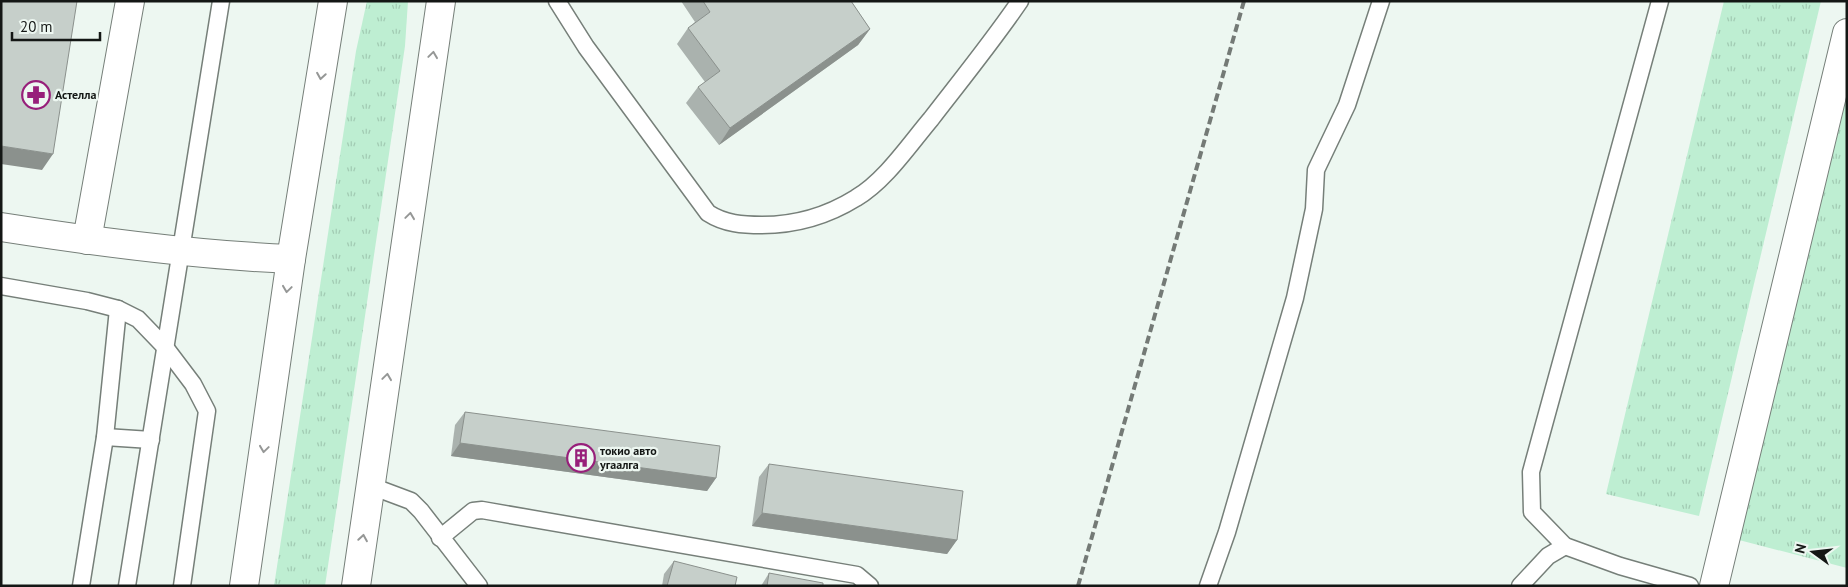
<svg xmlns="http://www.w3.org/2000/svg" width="1848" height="587" font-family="'PT Sans',sans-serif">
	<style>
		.grass { fill: url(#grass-tufts) }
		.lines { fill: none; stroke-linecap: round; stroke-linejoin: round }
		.lane-casing { stroke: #767f79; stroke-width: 19 }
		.street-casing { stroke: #767f79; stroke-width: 30 }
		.highway-casing { stroke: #767f79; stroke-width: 30 }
		.lane { stroke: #fff; stroke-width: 16 }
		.street { stroke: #fff; stroke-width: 28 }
		.highway { stroke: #fff; stroke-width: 28 }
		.rail { stroke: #747a76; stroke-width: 4; stroke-dasharray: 8 4; stroke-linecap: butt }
		.wall { fill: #aab2ae }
		.shaded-wall { fill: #8b918d }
		.building { fill: #c6cfca; stroke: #8b918d }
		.oneway { stroke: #959796 }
		.labels { text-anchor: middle; stroke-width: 4.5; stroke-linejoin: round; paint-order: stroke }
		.poi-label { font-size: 12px; font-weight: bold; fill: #141715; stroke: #edf7f1; text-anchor: start }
	</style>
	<defs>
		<pattern id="grass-tufts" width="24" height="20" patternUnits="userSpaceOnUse" patternTransform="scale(1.25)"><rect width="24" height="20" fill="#beeed2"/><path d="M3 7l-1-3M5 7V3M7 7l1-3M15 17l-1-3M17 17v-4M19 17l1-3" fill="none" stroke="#a2cbb3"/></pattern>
	</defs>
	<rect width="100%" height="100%" fill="#edf7f1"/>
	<!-- grass -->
	<g class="grass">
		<path d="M 367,1 L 408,1 L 405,46 L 325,586 L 274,586 L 356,51 Z"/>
		<path d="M 1724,1 L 1821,1 L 1699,516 L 1606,494 Z"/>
		<path d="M 1847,96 L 1847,568 L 1739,540 Z"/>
	</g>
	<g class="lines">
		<defs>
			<g id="lane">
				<path d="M 557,1 L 586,47 L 708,213 C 725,224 743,225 762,225 C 796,225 827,216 856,198 C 885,181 909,145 931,119 C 961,80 992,42 1020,1"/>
				<path d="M 1660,1 L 1531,472 L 1532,512 L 1565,546 L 1620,566 L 1690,586"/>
				<path d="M 1,286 L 87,301 L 118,309 L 138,319 L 165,347 L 193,384 L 207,411 L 182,586"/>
				<path d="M 105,437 L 151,440"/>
				<path d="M 371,486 L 411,501 L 421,511 L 479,586"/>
				<path d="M 440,538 L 473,511 L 482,510 L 857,575 L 870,586"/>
				<path d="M 81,586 L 105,437 L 118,309"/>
				<path d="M 127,586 L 221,1"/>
				<path d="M 1208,586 L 1227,532 L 1295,298 L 1314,209 L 1316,170 L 1347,105 L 1381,1"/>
				<path d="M 1520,586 L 1548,556 L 1565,546"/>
			</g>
			<g id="street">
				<path d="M 1,227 C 97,242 194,255 291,259"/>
				<path d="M 87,240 L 130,1"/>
				<path d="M 1714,586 L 1847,33"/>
			</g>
			<g id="highway">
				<path d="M 244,586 L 291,259 L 333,1"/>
				<path d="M 356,586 L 441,1"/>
			</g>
		</defs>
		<!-- lane casing -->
		<use href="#lane" class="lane-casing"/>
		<!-- street casing -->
		<use href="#street" class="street-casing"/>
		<!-- highway casing -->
		<use href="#highway" class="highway-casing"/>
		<!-- lane -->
		<use href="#lane" class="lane"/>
		<!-- street -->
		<use href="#street" class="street"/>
		<!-- highway -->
		<use href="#highway" class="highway"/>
		<!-- rail -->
		<path class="rail" d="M 1078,586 L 1244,1"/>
	</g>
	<!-- wall -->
	<g class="wall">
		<path d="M 681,1 L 851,1 L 870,29 L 858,45 L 719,145 L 686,103 L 698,87 L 705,82 L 677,44 L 688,28 L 695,22 Z"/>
		<path d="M 465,412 L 716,478 L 707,491 L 451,456 L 455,425 Z"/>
		<path d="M 769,464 L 957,540 L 947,554 L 752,526 L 759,477 Z"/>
		<path d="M 674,561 L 735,586 L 662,586 L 664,574 Z"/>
		<path d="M 769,573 L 823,586 L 761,586 Z"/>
	</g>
	<!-- shaded-wall -->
	<g class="shaded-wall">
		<path d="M 870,29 L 858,45 L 719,145 L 730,128 Z"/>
		<path d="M 1,146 L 53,154 L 42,170 L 1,164 Z"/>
		<path d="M 460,443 L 716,478 L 707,491 L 451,456 Z"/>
		<path d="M 762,513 L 957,540 L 947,554 L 752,526 Z"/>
	</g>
	<!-- building -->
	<g class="building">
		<path d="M 1,1 L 77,1 L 53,154 L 1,146 Z"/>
		<path d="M 703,1 L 851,1 L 870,29 L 730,128 L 698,87 L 720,71 L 688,28 L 710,12 Z"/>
		<path d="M 465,412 L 720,446 L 716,478 L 460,443 Z"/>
		<path d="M 769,464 L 963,491 L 957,540 L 762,513 Z"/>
		<path d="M 674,561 L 737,577 L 735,586 L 667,586 Z"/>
		<path d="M 769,573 L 823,583 L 823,586 L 767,586 Z"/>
	</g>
	<!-- one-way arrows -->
	<defs><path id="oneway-chevron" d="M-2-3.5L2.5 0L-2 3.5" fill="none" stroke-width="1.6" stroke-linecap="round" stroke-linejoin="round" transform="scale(1.25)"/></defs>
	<g class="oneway">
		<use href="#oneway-chevron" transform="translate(433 55) rotate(-82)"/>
		<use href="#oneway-chevron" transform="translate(321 76) rotate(99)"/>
		<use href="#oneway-chevron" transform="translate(410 216) rotate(-82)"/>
		<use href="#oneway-chevron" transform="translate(287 289) rotate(98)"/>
		<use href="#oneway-chevron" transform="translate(387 377) rotate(-82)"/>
		<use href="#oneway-chevron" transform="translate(264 449) rotate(98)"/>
		<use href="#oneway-chevron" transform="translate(363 538) rotate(-81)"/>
	</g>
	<!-- icons -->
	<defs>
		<symbol id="pharmacy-ring" viewBox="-11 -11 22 22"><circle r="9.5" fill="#edf7f1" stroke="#971f7a" stroke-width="1.5"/><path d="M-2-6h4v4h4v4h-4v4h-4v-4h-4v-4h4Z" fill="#971f7a"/></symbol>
		<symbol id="building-ring" viewBox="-11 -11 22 22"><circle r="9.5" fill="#edf7f1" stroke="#971f7a" stroke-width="1.5"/><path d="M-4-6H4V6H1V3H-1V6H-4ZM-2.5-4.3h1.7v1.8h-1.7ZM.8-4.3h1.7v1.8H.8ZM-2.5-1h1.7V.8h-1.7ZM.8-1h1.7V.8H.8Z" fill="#971f7a"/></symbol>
	</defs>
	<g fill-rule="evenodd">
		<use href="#pharmacy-ring" x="20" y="79" width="32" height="32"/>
		<use href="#building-ring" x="565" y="442" width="32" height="32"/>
	</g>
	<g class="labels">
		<!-- poi labels -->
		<g class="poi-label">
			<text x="55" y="99">Астелла</text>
			<text x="600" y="455">токио авто<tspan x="600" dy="14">угаалга</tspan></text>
		</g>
	</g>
	<!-- border -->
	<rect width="1848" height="587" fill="none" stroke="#141715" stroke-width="5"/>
	<!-- north arrow -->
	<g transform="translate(1813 552) rotate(285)" stroke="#edf7f1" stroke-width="4" paint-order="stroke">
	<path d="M0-4L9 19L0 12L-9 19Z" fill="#141715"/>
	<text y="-8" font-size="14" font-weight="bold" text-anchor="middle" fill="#141715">N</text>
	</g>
	<!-- scale -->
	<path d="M12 32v8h88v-8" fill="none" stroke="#141715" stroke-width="2.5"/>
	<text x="20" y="32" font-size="15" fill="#141715" stroke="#edf7f1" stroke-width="4" paint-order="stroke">20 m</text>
</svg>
